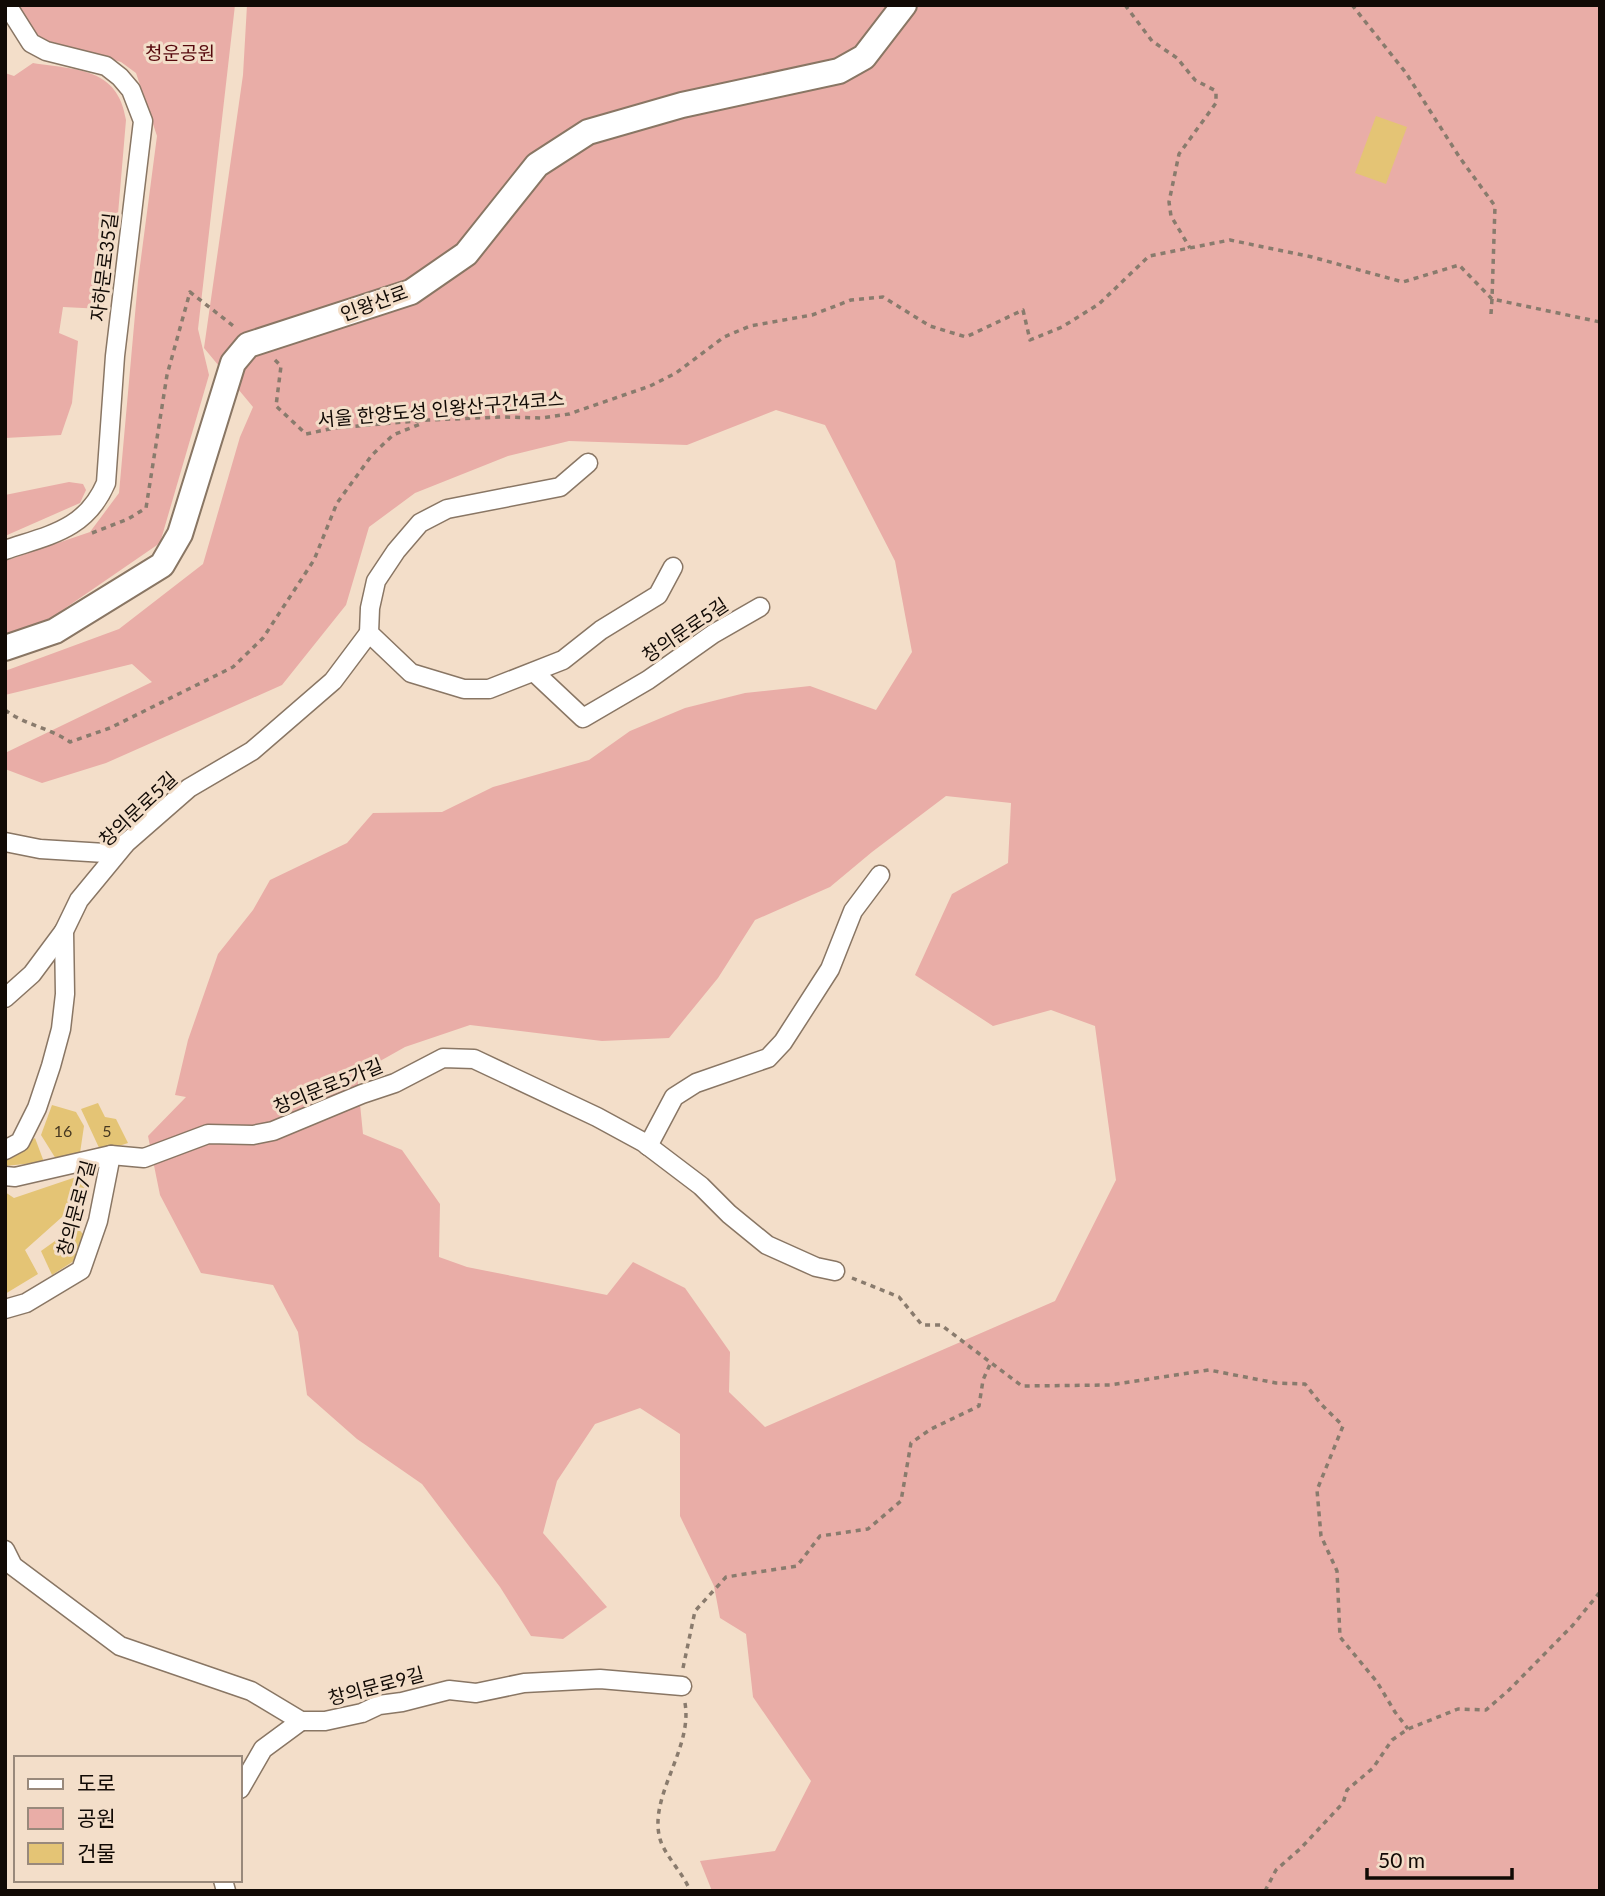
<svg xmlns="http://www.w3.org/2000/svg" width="1605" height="1896" font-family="Lato,'Noto Sans KR',sans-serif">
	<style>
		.green { fill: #e9ada7; fill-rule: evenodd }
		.building { fill: #e4c475 }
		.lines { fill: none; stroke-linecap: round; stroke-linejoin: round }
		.street-casing { stroke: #897664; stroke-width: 21 }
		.secondary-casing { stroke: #897664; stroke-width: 28 }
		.path { stroke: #897b6d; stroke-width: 3.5; stroke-dasharray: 5 5; stroke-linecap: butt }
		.street { stroke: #fff; stroke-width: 18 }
		.secondary { stroke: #fff; stroke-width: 24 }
		.labels { text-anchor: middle; stroke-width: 6; stroke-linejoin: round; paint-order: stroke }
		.number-label { font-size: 16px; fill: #463821 }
		.park-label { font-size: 19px; fill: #56090d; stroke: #f3dec9 }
		.street-label { font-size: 19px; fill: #110a05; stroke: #f3dec9 }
	</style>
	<rect width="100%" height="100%" fill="#f3dec9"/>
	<!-- green -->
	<g class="green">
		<path d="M 18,5 L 235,5 L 198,329 L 209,375 L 160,543 L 48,620 L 5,635 L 5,561 L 90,532 L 119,493 L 138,281 L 157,136 L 136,73 L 121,62 L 35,37 Z"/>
		<path d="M 247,5 L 1600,5 L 1600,1891 L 712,1891 L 700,1861 L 775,1851 L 811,1781 L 753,1697 L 746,1634 L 720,1618 L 714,1586 L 680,1516 L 680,1434 L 640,1408 L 595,1424 L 557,1481 L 543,1533 L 607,1607 L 563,1639 L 531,1636 L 500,1587 L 422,1484 L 357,1439 L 307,1395 L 298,1332 L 273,1285 L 201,1273 L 160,1195 L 148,1136 L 186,1097 L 175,1095 L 188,1040 L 218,954 L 253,910 L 270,880 L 347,843 L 373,813 L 442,812 L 493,787 L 589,760 L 630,731 L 685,708 L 745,693 L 810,686 L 876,710 L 912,652 L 895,561 L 825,425 L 776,410 L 687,445 L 569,441 L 508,456 L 415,493 L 369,527 L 346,605 L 282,685 L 106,763 L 42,783 L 5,769 L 5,753 L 152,682 L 132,664 L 5,695 L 5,671 L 119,629 L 203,564 L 240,437 L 253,407 L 204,348 L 243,75 ZM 946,796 L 1011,803 L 1008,863 L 952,894 L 915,975 L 993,1026 L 1051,1010 L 1095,1026 L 1116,1180 L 1055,1301 L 765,1427 L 729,1392 L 730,1352 L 685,1288 L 633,1262 L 607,1295 L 467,1267 L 439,1257 L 440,1204 L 402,1150 L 363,1134 L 357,1074 L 405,1047 L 470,1025 L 602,1041 L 669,1038 L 718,978 L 755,920 L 830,887 L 872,852 Z"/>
		<path d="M 33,63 C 76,70 118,67 126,120 L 114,261 L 103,309 L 63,307 L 59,333 L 78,341 L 72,403 L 61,435 L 5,438 L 5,73 L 14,76 Z"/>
		<path d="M 69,482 L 83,484 L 86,490 L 80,503 L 5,536 L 5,495 Z"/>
	</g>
	<!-- building -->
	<g class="building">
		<path d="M 1376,116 L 1407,127 L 1386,184 L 1355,173 Z"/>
		<path d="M 98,1103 L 105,1117 L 116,1119 L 128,1143 L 101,1152 L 81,1109 Z"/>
		<path d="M 52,1105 L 76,1112 L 84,1126 L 80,1153 L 56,1159 L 41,1135 Z"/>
		<path d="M 35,1138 L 44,1162 L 5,1166 L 5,1156 Z"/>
		<path d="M 85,1174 L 90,1192 L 25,1250 L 38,1274 L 5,1294 L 5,1192 L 14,1198 Z"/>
		<path d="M 76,1226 L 88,1240 L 80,1257 L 52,1275 L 41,1251 Z"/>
	</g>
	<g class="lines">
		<defs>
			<g id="street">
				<path d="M 588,463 L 560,487 L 447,509 L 420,523 L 396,551 L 376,581 L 370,608 L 369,633 L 411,673 L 464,689 L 489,689 L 563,660 L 601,630 L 658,595 L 673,567"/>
				<path d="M 5,550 C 49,535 86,530 106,483 L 115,356 L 143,121 L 131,90 L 120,77 L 106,66 L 46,51 L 31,43 L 7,5"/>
				<path d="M 534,672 L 583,718 L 648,680 L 713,634 L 760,607"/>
				<path d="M 5,842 L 40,849 L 105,853 L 125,844"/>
				<path d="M 5,998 L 32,974 L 64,931"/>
				<path d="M 648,1146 L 674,1097 L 696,1083 L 768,1058 L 783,1042 L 830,969 L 853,911 L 880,875"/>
				<path d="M 5,1150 L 20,1142 L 37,1108 L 51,1066 L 61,1029 L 65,994 L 64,931 L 79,900 L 126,843 L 189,788 L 252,751 L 333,681 L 369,633"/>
				<path d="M 5,1176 L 15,1177 L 111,1155 L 144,1158 L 208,1134 L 253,1135 L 273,1131 L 362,1094 L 395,1083 L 443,1058 L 474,1059 L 597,1117 L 643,1142 L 701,1186 L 729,1214 L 767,1245 L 816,1267 L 835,1271"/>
				<path d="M 5,1309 L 26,1303 L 81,1270 L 98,1221 L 111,1155"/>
				<path d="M 5,1550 L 13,1566 L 120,1646 L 251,1691 L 301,1721 L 325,1721 L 362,1713 L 379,1705 L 402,1702 L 449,1690 L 476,1693 L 524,1683 L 600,1679 L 682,1686"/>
				<path d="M 240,1789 L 263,1749 L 301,1721"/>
				<path d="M 223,1880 L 226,1891"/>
			</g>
			<path id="secondary" d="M 5,648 L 55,631 L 162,565 L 180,534 L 233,363 L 248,345 L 411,292 L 466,254 L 537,165 L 588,132 L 682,105 L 839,71 L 864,57 L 904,5"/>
		</defs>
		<!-- street casing -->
		<use href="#street" class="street-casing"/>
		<!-- secondary casing -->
		<use href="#secondary" class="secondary-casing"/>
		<!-- path -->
		<g class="path">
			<path d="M 1125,5 L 1152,41 L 1177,58 L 1195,80 L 1216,91 L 1216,103 L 1179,154 L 1169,202 L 1171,216 L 1190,248"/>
			<path d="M 1491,314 L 1492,299 L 1600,322"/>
			<path d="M 275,360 L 281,366 L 276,406 L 306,434 L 334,428 L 428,420 L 501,417 L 542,418 L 569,414 L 650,386 L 676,373 L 724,337 L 750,326 L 812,315 L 851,300 L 883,297 L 930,326 L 966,337 L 1023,310 L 1030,340 L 1062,327 L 1099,304 L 1149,256 L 1230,240 L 1312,257 L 1403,282 L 1459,265 L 1492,299 L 1495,206 L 1460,158 L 1406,73 L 1352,5"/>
			<path d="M 92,533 L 128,519 L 146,508 L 167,375 L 190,292 L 236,328"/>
			<path d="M 5,710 C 25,725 50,728 70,742 L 110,728 L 233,667 L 263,638 L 314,560 L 337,503 L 372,455 L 393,435 L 423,423"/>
			<path d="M 852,1278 L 899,1297 L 922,1325 L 941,1325 L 1022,1386 L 1110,1385 L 1209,1370 L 1276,1383 L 1305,1384 L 1321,1404 L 1343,1426 L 1317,1490 L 1321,1536 L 1337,1571 L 1340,1637 L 1377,1682 L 1395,1712 L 1408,1729"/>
			<path d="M 683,1668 L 695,1611 L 726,1577 L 797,1566 L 820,1536 L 868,1529 L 901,1501 L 911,1443 L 931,1429 L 979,1406 L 983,1380 L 991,1362"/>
			<path d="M 685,1703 C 693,1749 648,1796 660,1839 C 665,1856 684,1874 690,1891"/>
			<path d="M 1265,1891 L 1276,1870 L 1301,1848 L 1343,1803 L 1347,1790 L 1373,1768 L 1392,1740 L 1408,1729 L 1458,1709 L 1486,1710 L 1509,1690 L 1573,1625 L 1600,1592"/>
		</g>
		<!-- street -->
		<use href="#street" class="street"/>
		<!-- secondary -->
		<use href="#secondary" class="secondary"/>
	</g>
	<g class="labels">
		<!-- number labels -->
		<g class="number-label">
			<text x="63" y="1137">16</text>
			<text x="107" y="1137">5</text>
		</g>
		<!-- park labels -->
		<g class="park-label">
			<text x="180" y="60">청운공원</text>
		</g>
		<!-- street labels -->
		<g class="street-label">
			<text transform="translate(104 267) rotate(-83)" y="7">자하문로35길</text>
			<text transform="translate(374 303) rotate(-20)" y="7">인왕산로</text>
			<text transform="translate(441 409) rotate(-5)" y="7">서울 한양도성 인왕산구간4코스</text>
			<text transform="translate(685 630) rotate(-34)" y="7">창의문로5길</text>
			<text transform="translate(138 809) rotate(-43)" y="7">창의문로5길</text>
			<text transform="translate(328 1086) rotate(-22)" y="7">창의문로5가길</text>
			<text transform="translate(76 1208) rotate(-75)" y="7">창의문로7길</text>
			<text transform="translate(376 1686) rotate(-15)" y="7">창의문로9길</text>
		</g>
	</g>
	<!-- border -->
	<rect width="1605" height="1896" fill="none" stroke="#110a05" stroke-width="14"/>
	<!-- legend -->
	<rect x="14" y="1756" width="228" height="126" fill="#f3dec9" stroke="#99897b" stroke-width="2"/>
	<rect x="28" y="1779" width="35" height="10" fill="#ffffff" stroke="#99897b" stroke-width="2"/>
	<text x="77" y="1791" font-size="21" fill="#110a05">도로</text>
	<rect x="28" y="1808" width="35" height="21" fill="#e9ada7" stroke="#99897b" stroke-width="2"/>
	<text x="77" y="1826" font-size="21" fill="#110a05">공원</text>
	<rect x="28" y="1843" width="35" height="21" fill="#e4c475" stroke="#99897b" stroke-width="2"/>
	<text x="77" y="1861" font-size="21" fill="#110a05">건물</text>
	<!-- scale -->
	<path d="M1367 1868v10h145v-10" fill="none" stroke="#110a05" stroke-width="3.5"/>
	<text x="1378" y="1868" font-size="21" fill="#110a05" stroke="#f3dec9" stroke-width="5" paint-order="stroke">50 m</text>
</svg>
